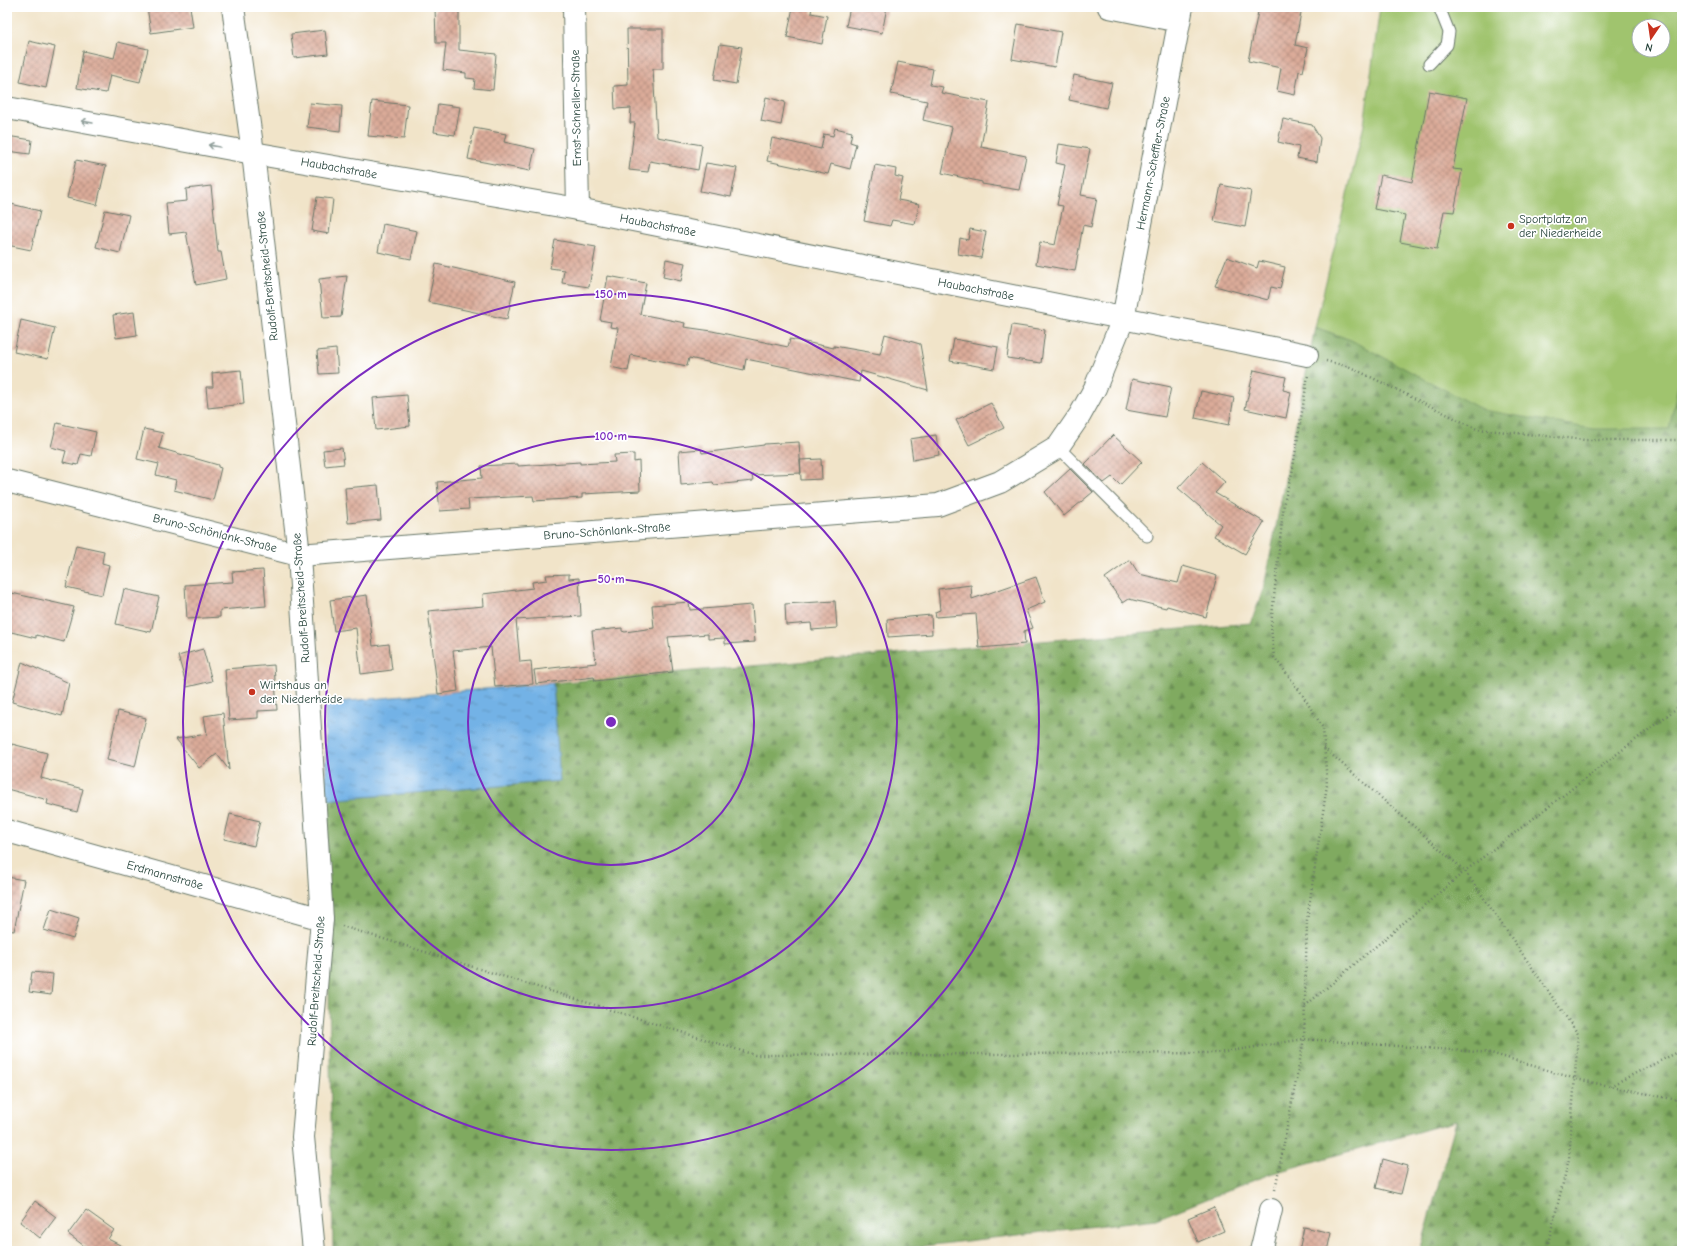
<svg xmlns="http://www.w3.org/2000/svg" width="1689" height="1258" font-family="'Comic Neue',sans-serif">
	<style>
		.forest { fill: url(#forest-firs); stroke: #50744a }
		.garden { fill: #a0c46e; stroke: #608051; fill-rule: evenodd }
		.water { fill: url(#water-ripples); stroke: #49788d }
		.building { fill: url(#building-cross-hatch) }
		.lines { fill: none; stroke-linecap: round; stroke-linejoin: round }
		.service-casing { stroke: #687768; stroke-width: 13 }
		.minor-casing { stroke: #687768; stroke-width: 24 }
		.path { stroke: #687768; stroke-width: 2.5; stroke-dasharray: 1 3; stroke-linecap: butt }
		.service { stroke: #fff; stroke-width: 11 }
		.minor { stroke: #fff; stroke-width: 22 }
		.oneway { stroke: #8f9e9a }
		.ring { fill: none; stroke: #7b2cbf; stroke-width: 2 }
		.poi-dot { fill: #c8321e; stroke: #fff; stroke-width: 1.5 }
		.labels { text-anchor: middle; stroke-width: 3.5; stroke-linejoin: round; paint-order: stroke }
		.street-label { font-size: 12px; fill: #1f3d34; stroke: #fff }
		.poi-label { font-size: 12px; fill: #1f3d34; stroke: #fff; text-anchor: start }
		.centre { fill: #7b2cbf; stroke: #fff; stroke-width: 2 }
		.ring-label { font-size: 12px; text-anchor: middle; font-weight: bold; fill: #7b2cbf; stroke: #fff; stroke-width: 3.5; stroke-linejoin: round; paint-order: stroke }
	</style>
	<defs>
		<pattern id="forest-firs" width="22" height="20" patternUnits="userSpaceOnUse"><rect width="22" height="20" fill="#80aa61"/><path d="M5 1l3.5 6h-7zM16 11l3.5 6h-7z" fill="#688c51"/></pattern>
		<pattern id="water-ripples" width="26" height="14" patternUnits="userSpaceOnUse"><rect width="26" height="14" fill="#73b2e6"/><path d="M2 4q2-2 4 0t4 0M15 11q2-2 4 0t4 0" fill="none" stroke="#5e92bb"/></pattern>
		<pattern id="building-cross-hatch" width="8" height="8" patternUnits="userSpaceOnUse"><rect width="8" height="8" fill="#dbab99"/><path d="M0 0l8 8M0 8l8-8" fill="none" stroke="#b18c7e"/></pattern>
	</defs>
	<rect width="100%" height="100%" fill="#fff"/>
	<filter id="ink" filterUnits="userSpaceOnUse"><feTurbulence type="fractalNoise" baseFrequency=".025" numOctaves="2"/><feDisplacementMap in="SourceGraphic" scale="8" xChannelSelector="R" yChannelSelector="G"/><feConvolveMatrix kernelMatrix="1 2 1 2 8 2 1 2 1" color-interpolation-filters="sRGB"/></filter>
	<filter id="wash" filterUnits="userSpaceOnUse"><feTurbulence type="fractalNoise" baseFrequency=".012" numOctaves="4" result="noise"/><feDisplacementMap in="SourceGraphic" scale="16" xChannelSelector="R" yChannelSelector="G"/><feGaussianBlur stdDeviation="0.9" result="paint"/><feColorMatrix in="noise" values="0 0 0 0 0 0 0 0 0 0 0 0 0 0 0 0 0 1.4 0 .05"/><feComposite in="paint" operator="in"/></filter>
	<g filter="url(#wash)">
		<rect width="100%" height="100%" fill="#f1e4c9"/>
		<!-- forest -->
		<path class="forest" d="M 1315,327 L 1351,340 L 1668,429 L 1682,366 L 1682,1251 L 1420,1251 L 1456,1121 L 1270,1174 L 1156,1219 L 881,1251 L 333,1251 L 326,800 L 559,781 L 553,683 L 1251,623 L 1264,587 Z"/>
		<!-- garden -->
		<path class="garden" d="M 1380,7 L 1682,7 L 1682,366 L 1669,429 L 1593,429 L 1483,410 L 1351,340 L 1315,327 L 1364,125 ZM 1639,26 L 1663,26 L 1663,50 L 1639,50 Z"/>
		<!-- water -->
		<path class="water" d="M 553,683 L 560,781 L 326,800 L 325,703 Z"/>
		<g id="blocks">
			<!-- building -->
			<g class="building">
				<path d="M 147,7 L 190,7 L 193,27 L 151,33 Z"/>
				<path d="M 435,7 L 459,7 L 459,50 L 496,54 L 493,90 L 474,88 L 475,79 L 466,78 L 466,73 L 443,70 L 446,43 L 436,43 Z"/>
				<path d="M 793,7 L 812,7 L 811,13 L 827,16 L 822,44 L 787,37 Z"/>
				<path d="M 850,7 L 887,7 L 882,33 L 846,26 Z"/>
				<path d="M 1259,7 L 1302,7 L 1295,45 L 1308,48 L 1303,72 L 1299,71 L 1295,95 L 1277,91 L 1281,68 L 1248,61 Z"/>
				<path d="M 1018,24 L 1061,32 L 1055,67 L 1012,59 Z"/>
				<path d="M 627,29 L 663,29 L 663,69 L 653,69 L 657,137 L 702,145 L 698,170 L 650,161 L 648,172 L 629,170 L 635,123 L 630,123 L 631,108 L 615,109 L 614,86 L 628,85 Z"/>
				<path d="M 325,30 L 328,54 L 294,58 L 291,34 Z"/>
				<path d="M 29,41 L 55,47 L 46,88 L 20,82 Z"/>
				<path d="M 118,42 L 148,49 L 140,82 L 110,75 L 106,93 L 77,88 L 83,51 L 114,58 Z"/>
				<path d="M 720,44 L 742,47 L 736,84 L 714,80 Z"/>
				<path d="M 898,62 L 933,69 L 930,85 L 943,87 L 941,93 L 989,102 L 981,147 L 1026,156 L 1019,190 L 982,184 L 982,182 L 942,173 L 952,127 L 923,120 L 927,101 L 891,94 Z"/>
				<path d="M 1074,75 L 1112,83 L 1106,108 L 1069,100 Z"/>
				<path d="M 1429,91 L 1467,98 L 1453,169 L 1462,170 L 1454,212 L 1444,211 L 1437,249 L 1400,242 L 1405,215 L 1374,209 L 1381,175 L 1412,182 Z"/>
				<path d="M 766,97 L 785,102 L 781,125 L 761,121 Z"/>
				<path d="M 372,101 L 408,105 L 404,139 L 368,136 Z"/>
				<path d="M 310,103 L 342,106 L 340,131 L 307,127 Z"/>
				<path d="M 438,104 L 460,107 L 455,135 L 434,132 Z"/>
				<path d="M 1283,119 L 1312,125 L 1320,138 L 1317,162 L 1297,158 L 1299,147 L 1278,142 Z"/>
				<path d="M 474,128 L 506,134 L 504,142 L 535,149 L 530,171 L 468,159 Z"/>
				<path d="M 835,128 L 852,132 L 850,142 L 856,144 L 850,169 L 831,164 L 828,174 L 767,161 L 772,138 L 821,149 L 824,134 L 833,136 Z"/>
				<path d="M 7,136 L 32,140 L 30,154 L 7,151 Z"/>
				<path d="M 1059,144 L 1090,149 L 1081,195 L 1097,198 L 1091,227 L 1083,225 L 1075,271 L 1036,264 L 1040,242 L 1055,245 L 1063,206 L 1057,205 L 1065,165 L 1056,163 Z"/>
				<path d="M 76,160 L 106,166 L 97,205 L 67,198 Z"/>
				<path d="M 706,163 L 737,168 L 731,197 L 700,191 Z"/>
				<path d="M 875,165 L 896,169 L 895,176 L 903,178 L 898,200 L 919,204 L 915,224 L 892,220 L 890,226 L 864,221 Z"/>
				<path d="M 1221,185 L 1251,191 L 1245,227 L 1214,221 Z"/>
				<path d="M 211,186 L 218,252 L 221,252 L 226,279 L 196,285 L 186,232 L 169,234 L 166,203 L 187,201 L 186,189 Z"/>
				<path d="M 317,197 L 333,199 L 329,234 L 312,231 Z"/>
				<path d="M 7,203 L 40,211 L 31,250 L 7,245 Z"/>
				<path d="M 105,210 L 129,215 L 120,253 L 96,247 Z"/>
				<path d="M 383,224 L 417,231 L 411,259 L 378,252 Z"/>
				<path d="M 970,229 L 986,232 L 981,258 L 958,254 L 960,238 L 968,240 Z"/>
				<path d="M 555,240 L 596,247 L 589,287 L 562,283 L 564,270 L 550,268 Z"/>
				<path d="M 1227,257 L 1257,268 L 1259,261 L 1285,267 L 1280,289 L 1271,287 L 1268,300 L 1215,286 Z"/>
				<path d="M 666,259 L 685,263 L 681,281 L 663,277 Z"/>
				<path d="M 436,264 L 515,282 L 507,319 L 428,302 Z"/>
				<path d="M 347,276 L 341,317 L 323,318 L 319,279 Z"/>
				<path d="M 608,276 L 646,283 L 640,314 L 685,323 L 684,327 L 712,331 L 788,347 L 790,339 L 834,348 L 834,346 L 880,354 L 885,334 L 920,344 L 928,390 L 861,371 L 859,382 L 746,359 L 744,370 L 689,358 L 687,366 L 631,355 L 628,371 L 611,367 L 618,328 L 610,327 L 611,322 L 600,320 Z"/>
				<path d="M 134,312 L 137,335 L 116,338 L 113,315 Z"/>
				<path d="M 21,320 L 55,328 L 48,359 L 14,352 Z"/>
				<path d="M 1012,325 L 1045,330 L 1041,363 L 1007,358 Z"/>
				<path d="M 954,339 L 998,347 L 994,369 L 950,361 Z"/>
				<path d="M 336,349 L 338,373 L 319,374 L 317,351 Z"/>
				<path d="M 241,370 L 244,404 L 208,408 L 206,387 L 213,387 L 212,373 Z"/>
				<path d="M 1254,370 L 1286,377 L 1283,390 L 1291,392 L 1286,418 L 1245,409 Z"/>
				<path d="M 1132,379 L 1171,387 L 1165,417 L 1126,410 Z"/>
				<path d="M 1201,391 L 1234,398 L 1229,425 L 1195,418 Z"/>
				<path d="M 407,395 L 410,426 L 376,430 L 373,398 Z"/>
				<path d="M 991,403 L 1004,428 L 969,445 L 956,420 Z"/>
				<path d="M 57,423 L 96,432 L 91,456 L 81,454 L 78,465 L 63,462 L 66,451 L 51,447 Z"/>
				<path d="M 144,429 L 163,433 L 159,448 L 218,465 L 218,467 L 221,468 L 213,500 L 174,490 L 176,480 L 156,475 L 159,464 L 137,459 Z"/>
				<path d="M 936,435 L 939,455 L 913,460 L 910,439 Z"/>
				<path d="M 1113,435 L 1142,462 L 1120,485 L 1112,477 L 1104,483 L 1085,464 Z"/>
				<path d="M 799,442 L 801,473 L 752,475 L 753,481 L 714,485 L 713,482 L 681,485 L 679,451 L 701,449 L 702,453 L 764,445 L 764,444 Z"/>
				<path d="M 342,448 L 344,464 L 325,466 L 323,450 Z"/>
				<path d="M 634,454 L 634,462 L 639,461 L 640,491 L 582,494 L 582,498 L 534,501 L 533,496 L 468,499 L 469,509 L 440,511 L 437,482 L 482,478 L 481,466 L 518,464 L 518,466 L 580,462 L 580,464 L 615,462 L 614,455 Z"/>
				<path d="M 821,459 L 822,479 L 801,480 L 800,460 Z"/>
				<path d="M 1202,462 L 1225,482 L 1215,493 L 1264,522 L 1245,554 L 1214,536 L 1221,525 L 1178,488 Z"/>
				<path d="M 1070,469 L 1093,492 L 1064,516 L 1045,492 Z"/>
				<path d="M 378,485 L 381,520 L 348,523 L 345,488 Z"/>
				<path d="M 76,545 L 104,551 L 102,563 L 109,565 L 102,595 L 66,587 Z"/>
				<path d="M 1130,560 L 1139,574 L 1178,583 L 1183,566 L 1217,576 L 1206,617 L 1167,606 L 1166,608 L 1129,599 L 1123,603 L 1105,578 Z"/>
				<path d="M 263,570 L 266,606 L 220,610 L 220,617 L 187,619 L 185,585 L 233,582 L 232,572 Z"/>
				<path d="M 569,574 L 569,579 L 579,578 L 581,616 L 516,620 L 520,662 L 531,661 L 533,684 L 495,687 L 491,647 L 453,651 L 458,691 L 438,694 L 428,611 L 484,606 L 483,594 L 533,588 L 532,582 L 547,580 L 546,575 Z"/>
				<path d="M 1036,577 L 1045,602 L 1026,610 L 1033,628 L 1024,631 L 1025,644 L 979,648 L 976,614 L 936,617 L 935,612 L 940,610 L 938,589 L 971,585 L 972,599 Z"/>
				<path d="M 124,589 L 159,597 L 151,632 L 116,624 Z"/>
				<path d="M 7,592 L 74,607 L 64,642 L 36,635 L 36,638 L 7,631 Z"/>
				<path d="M 367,595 L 373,646 L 389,644 L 392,670 L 361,674 L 356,628 L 334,631 L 330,600 Z"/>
				<path d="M 835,601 L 837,628 L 812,630 L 811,623 L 786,625 L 785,604 Z"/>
				<path d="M 689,602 L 690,610 L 752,605 L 755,642 L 725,644 L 725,638 L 708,639 L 708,634 L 668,637 L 673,672 L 595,681 L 594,677 L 536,684 L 534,670 L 596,663 L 592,631 L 622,628 L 622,631 L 625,632 L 654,628 L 652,605 Z"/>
				<path d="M 931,615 L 932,634 L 888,637 L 887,619 Z"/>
				<path d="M 203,649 L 212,681 L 187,687 L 178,656 Z"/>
				<path d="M 22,662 L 69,683 L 62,716 L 12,702 Z"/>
				<path d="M 274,665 L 277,710 L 258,711 L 258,718 L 229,720 L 225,669 Z"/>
				<path d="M 118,711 L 146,718 L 135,767 L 107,760 Z"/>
				<path d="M 223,713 L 229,770 L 217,754 L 199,768 L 176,739 L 207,734 L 204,716 Z"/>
				<path d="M 12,744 L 47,753 L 41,778 L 83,789 L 77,812 L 47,804 L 48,800 L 7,789 L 7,764 Z"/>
				<path d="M 230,814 L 260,821 L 254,846 L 224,839 Z"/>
				<path d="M 7,877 L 24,880 L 14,931 L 7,930 Z"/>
				<path d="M 51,909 L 79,918 L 73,939 L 44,930 Z"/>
				<path d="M 32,972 L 53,974 L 51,995 L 29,992 Z"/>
				<path d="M 1383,1159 L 1408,1166 L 1401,1194 L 1376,1188 Z"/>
				<path d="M 35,1201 L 56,1217 L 40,1238 L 20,1222 Z"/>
				<path d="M 1214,1207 L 1224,1231 L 1198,1242 L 1188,1218 Z"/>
				<path d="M 86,1210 L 114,1230 L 108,1239 L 132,1251 L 91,1251 L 68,1234 Z"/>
				<path d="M 1304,1227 L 1331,1233 L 1327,1251 L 1299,1251 Z"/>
			</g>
		</g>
	</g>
	<g filter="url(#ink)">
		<use href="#blocks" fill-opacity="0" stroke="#687768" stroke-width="1"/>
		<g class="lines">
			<defs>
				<g id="service">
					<path d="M 1429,64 L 1447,45 L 1449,32 L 1439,7"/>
					<path d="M 1058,447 L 1147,536"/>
				</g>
				<g id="minor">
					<path d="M 233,7 L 253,153 L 299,555 L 322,919 L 303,1137 L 314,1251"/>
					<path d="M 574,7 L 578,209"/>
					<path d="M 1109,7 L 1179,21"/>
					<path d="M 7,108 L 253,153 L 578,209 L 1307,355"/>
					<path d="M 7,481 L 299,555 L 938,505 L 1000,482 L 1058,447 L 1080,415 L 1095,388 L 1123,319 L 1182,7"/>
					<path d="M 7,831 L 322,919"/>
					<path d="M 1261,1251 L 1271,1210"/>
				</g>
			</defs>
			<!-- service casing -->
			<use href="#service" class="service-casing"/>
			<!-- minor casing -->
			<use href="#minor" class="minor-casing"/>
			<!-- path -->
			<g class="path">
				<path d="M 1326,361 L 1350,367 L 1477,429 L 1586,440 L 1682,440"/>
				<path d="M 1324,748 L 1465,871 L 1578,1034 L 1569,1159 L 1546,1251"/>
				<path d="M 342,926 L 755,1055 L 1218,1053 L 1304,1039 L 1491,1053 L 1576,1079 L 1682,1101"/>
				<path d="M 1305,1006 L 1465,871 L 1682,704"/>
				<path d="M 1610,1086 L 1682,1050"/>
				<path d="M 1275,1190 L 1304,1039 L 1307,920 L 1327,785 L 1323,728 L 1300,691 L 1274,657 L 1271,626 L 1284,502 L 1292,473 L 1308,375"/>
			</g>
			<!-- service -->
			<use href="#service" class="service"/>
			<!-- minor -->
			<use href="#minor" class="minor"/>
		</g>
		<!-- one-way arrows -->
		<defs><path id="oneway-shaft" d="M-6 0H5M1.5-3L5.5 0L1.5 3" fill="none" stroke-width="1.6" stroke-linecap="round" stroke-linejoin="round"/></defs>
		<g class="oneway">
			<use href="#oneway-shaft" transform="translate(87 122) rotate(-170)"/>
			<use href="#oneway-shaft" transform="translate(214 146) rotate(-170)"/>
		</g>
	</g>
	<!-- distance rings -->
	<g class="ring">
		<circle cx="611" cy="722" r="143"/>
		<circle cx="611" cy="722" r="286"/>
		<circle cx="611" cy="722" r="428"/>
	</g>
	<!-- markers -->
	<g class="poi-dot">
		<circle cx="1511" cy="226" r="4"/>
		<circle cx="252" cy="692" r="4"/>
	</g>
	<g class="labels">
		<!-- street labels -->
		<g class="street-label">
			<text transform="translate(576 108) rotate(-91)" y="4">Ernst-Schneller-Straße</text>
			<text transform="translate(1153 163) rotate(-79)" y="4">Hermann-Scheffler-Straße</text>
			<text transform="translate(339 168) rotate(10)" y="4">Haubachstraße</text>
			<text transform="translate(658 225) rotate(11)" y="4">Haubachstraße</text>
			<text transform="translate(267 276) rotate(-96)" y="4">Rudolf-Breitscheid-Straße</text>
			<text transform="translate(976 289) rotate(11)" y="4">Haubachstraße</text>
			<text transform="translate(607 531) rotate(-4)" y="4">Bruno-Schönlank-Straße</text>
			<text transform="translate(215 533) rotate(14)" y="4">Bruno-Schönlank-Straße</text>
			<text transform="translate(301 598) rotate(-94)" y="4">Rudolf-Breitscheid-Straße</text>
			<text transform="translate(165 875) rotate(16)" y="4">Erdmannstraße</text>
			<text transform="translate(316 981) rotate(-86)" y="4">Rudolf-Breitscheid-Straße</text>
		</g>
		<!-- poi labels -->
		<g class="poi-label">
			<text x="1519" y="223">Sportplatz an<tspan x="1519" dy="14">der Niederheide</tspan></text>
			<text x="260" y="689">Wirtshaus an<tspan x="260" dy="14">der Niederheide</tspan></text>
		</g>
	</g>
	<circle cx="611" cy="722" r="6" class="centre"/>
	<g class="ring-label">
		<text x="611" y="298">150 m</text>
		<text x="611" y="440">100 m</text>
		<text x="611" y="583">50 m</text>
	</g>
	<!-- margin -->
	<rect width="1689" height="1258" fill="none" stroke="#fff" stroke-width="24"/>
	<!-- north arrow -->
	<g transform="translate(1651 38) rotate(193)"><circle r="19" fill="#ffffff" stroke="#a5b1ae"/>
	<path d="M0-3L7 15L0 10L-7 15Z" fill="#c8321e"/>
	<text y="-6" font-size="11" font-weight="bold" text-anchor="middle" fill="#1f3d34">N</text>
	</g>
</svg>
